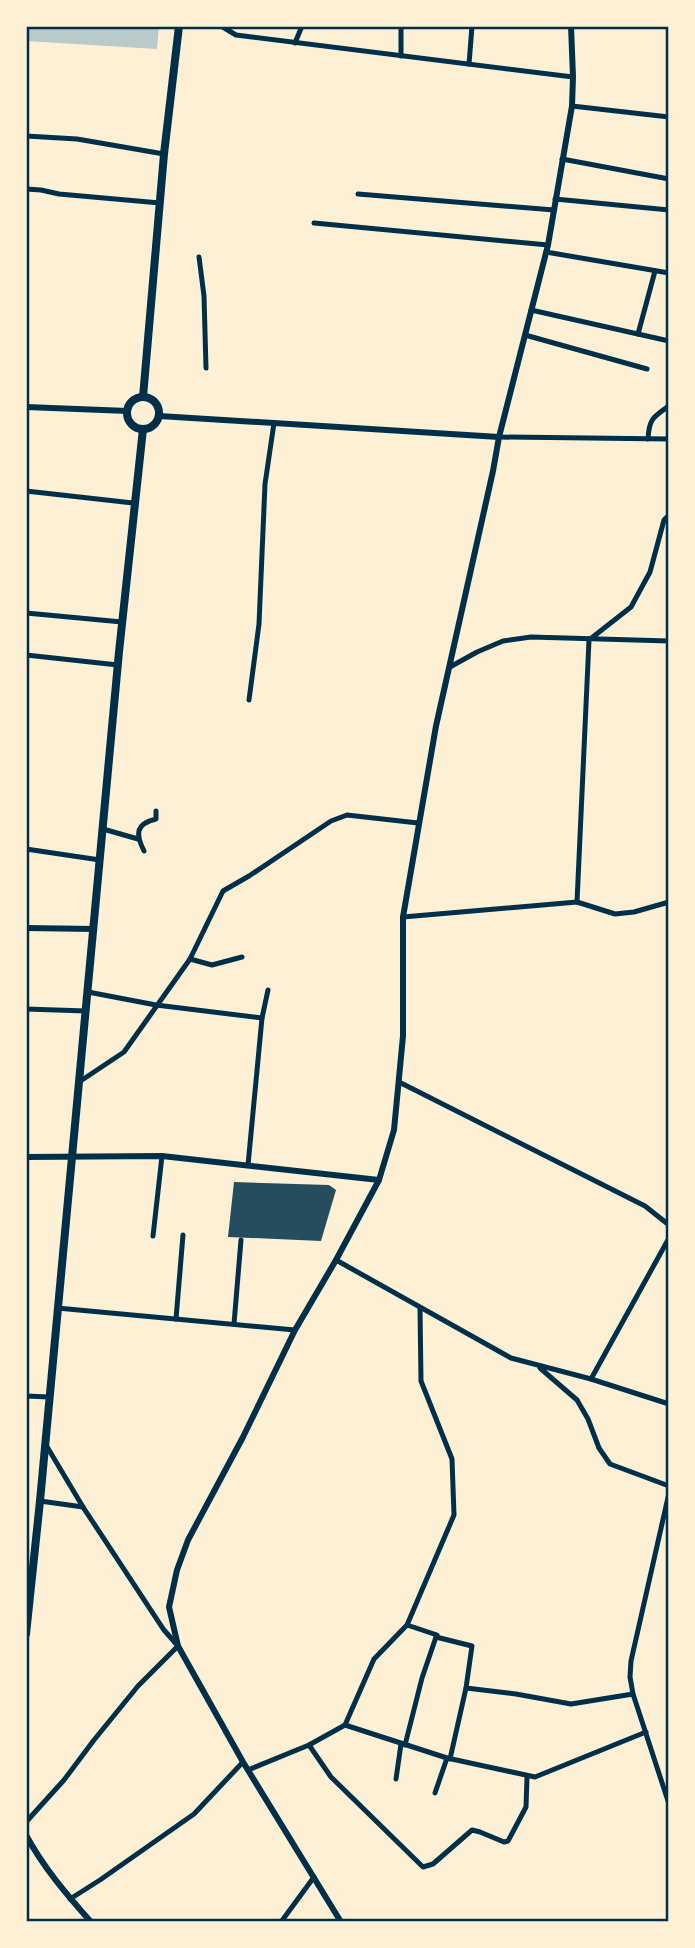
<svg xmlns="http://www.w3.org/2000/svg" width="695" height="1948" font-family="'Nunito Sans',sans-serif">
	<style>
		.green { fill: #b9caca }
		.building { fill: #264d5e }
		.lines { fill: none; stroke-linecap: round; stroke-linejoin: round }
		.minor { stroke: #003049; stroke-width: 5 }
		.tertiary { stroke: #003049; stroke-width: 6 }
		.primary { stroke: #003049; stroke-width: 8 }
		.neatline { fill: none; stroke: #003049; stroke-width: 2.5 }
	</style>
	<rect width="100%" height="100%" fill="#fdf0d5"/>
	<!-- green -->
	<path class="green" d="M 26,26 L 159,26 L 157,49 L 26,41 Z"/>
	<!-- building -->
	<path class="building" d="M 234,1182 L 329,1185 L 336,1190 L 321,1241 L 228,1237 Z"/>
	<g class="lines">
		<!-- minor -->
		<g class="minor">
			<path d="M 221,26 L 236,35 L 573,77"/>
			<path d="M 401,26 L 401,56"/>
			<path d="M 295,43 L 302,26"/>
			<path d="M 469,64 L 472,26"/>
			<path d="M 572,106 L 669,117"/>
			<path d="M 26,136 L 77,139 L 164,154"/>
			<path d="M 562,159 L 669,179"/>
			<path d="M 26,189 L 41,190 L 59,194 L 160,203"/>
			<path d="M 358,194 L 554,210"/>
			<path d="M 555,199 L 669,210"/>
			<path d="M 314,223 L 548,245"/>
			<path d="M 546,252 L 669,273"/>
			<path d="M 199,257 L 204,296 L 206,368"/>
			<path d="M 531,310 L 669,341"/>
			<path d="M 638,334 L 655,271"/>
			<path d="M 525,335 L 647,369"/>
			<path d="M 499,437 L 669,439"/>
			<path d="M 648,439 C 649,419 653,417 669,406"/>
			<path d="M 26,491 L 133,503"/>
			<path d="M 26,613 L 122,622"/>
			<path d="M 26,655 L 118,665"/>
			<path d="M 450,667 L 477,652 L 503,641 L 531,637 L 669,641"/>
			<path d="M 249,700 L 259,624 L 265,484 L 274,423"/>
			<path d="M 103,829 L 138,839"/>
			<path d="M 26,849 L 100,860"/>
			<path d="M 144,851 C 135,833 136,824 156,819 L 156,811"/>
			<path d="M 577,902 L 589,640 L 631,607 L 650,572 L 664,520 L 669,515"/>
			<path d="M 403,917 L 577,902 L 615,914 L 634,912 L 669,902"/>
			<path d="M 190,959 L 212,965 L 242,957"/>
			<path d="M 88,992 L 156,1005 L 262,1018"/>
			<path d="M 26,1009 L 86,1011"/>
			<path d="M 79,1082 L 124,1052 L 190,959 L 223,891 L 249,876 L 331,821 L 347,815 L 418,823"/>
			<path d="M 399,1082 L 645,1206 L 669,1225"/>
			<path d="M 248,1165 L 262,1018 L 268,990"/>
			<path d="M 153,1236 L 162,1156"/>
			<path d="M 336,1260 L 511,1358 L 591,1379 L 669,1404"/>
			<path d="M 57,1308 L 295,1330"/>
			<path d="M 176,1319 L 183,1235"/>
			<path d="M 234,1324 L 241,1240"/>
			<path d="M 540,1368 L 577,1400 L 588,1419 L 599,1448 L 610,1464 L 669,1486"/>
			<path d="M 591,1379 L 669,1238"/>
			<path d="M 26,1396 L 49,1397"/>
			<path d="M 669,1493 L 631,1661 L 630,1677 L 633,1694 L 669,1804"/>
			<path d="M 40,1501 L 83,1507"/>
			<path d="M 407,1625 L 437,1635 L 436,1637 L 472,1646 L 466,1688 L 516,1694 L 571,1704 L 633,1694"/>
			<path d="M 345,1725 L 447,1758 L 535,1777 L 646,1732"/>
			<path d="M 309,1745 L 331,1777 L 423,1867 L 433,1864 L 472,1830 L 480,1832 L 504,1842 L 508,1841 L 526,1807 L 527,1777"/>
			<path d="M 405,1745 L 422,1678 L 436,1637"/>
			<path d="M 450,1759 L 466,1688"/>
			<path d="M 248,1770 L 309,1745 L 345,1725 L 374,1659 L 407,1625 L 454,1515 L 452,1459 L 421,1381 L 420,1308"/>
			<path d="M 396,1779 L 401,1744"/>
			<path d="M 435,1793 L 447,1758"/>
			<path d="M 26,1822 L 64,1780 L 94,1740 L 138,1686 L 178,1646 L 164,1630 L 83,1507 L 46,1445"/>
			<path d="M 70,1899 L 100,1880 L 194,1814 L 243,1762"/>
			<path d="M 281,1922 L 314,1877"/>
		</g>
		<!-- tertiary -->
		<g class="tertiary">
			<path d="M 26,407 L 128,411"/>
			<path d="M 159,416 L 499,437"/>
			<path d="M 26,928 L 94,929"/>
			<path d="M 26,1157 L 162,1156 L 379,1180"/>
			<path d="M 26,1835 C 43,1867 67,1895 91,1922"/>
			<path d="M 341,1922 L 243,1762 L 178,1646 L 169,1607 L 177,1570 L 188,1540 L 243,1437 L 295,1330 L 336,1260 L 379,1180 L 394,1130 L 403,1036 L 403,917 L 436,726 L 493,471 L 499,437 L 548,245 L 572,106 L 573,77 L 571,26"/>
		</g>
		<!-- primary -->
		<g class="primary">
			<path d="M 143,397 L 164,154 L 179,26"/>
			<circle cx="143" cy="413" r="16"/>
			<path d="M 26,1634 L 40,1501 L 119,652 L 143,429"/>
		</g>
	</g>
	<!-- border -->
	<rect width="695" height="1948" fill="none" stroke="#fdf0d5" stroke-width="56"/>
	<rect x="28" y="28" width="639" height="1892" class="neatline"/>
</svg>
